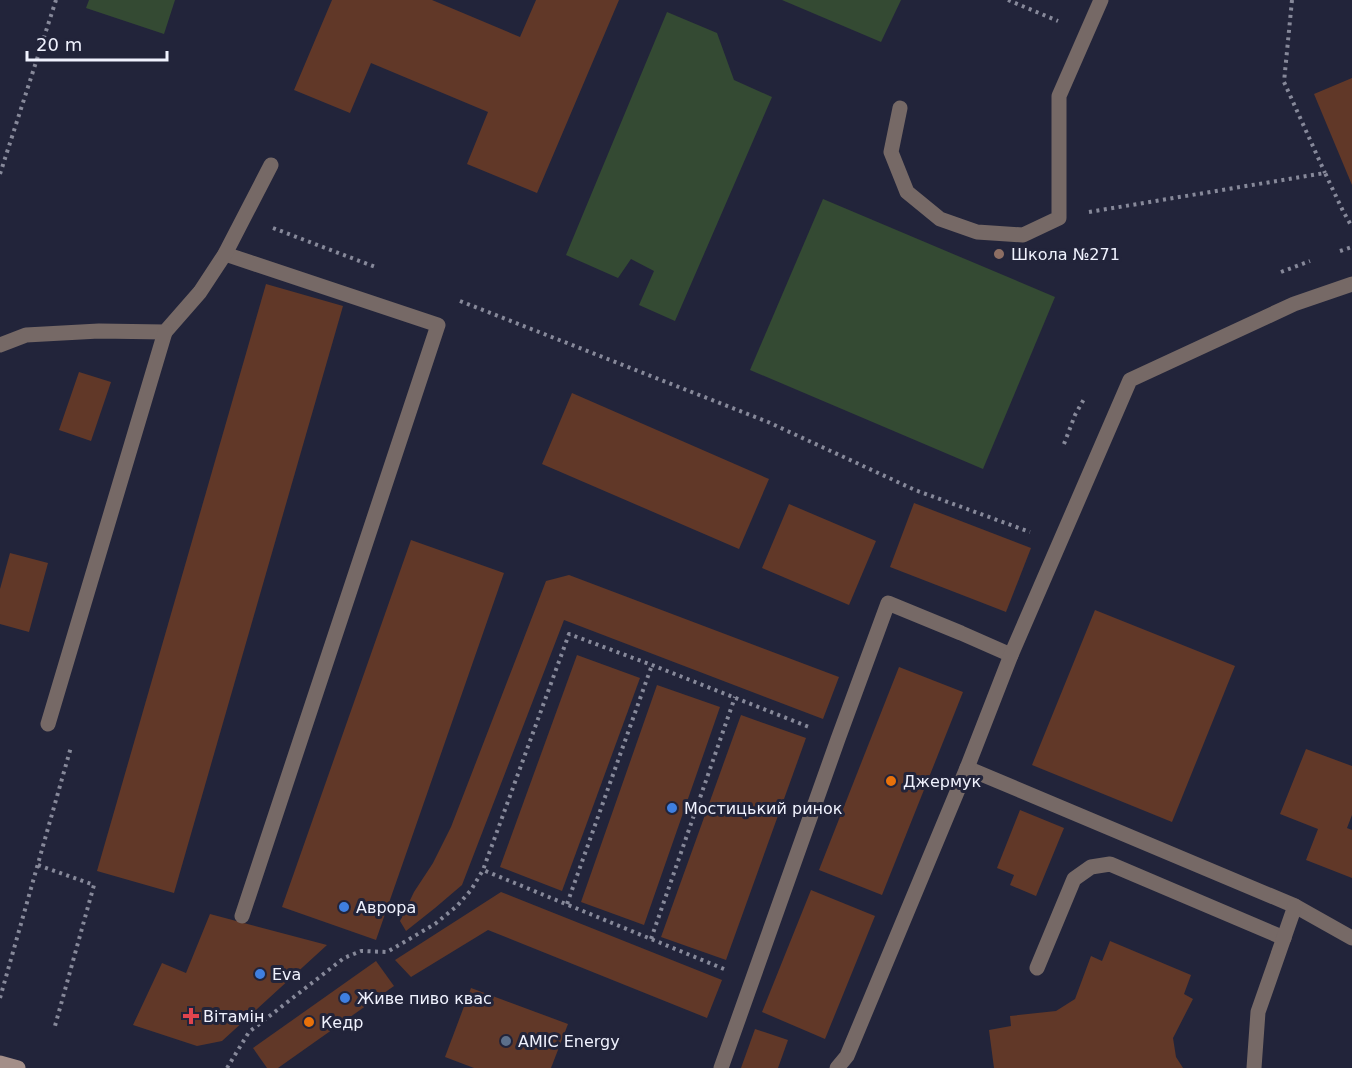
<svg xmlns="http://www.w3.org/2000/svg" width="1352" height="1068" font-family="'DejaVu Sans',sans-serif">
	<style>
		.green { fill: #344a33 }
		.building { fill: #613828 }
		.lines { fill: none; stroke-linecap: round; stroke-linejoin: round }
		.path { stroke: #87899a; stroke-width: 4; stroke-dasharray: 3 4.5; stroke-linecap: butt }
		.service { stroke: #766966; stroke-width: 15 }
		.secondary { stroke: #a48f89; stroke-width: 15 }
		.education-dot { fill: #8d6e63; stroke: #22243a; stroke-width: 2 }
		.food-dot { fill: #e8710a; stroke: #22243a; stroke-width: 2 }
		.shop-dot { fill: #3f7fe0; stroke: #22243a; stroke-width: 2 }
		.health-dot { fill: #e0444e; stroke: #22243a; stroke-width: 2 }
		.service-dot { fill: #5c6f8a; stroke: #22243a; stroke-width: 2 }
		.labels { text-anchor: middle; stroke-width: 6; stroke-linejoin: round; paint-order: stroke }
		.poi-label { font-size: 16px; fill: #f0f2fe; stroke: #22243a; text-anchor: start }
	</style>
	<rect width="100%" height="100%" fill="#22243a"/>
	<!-- green -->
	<g class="green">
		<path d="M 89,0 L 175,0 L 164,34 L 86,8 Z"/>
		<path d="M 782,0 L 901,0 L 881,42 Z"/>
		<path d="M 667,12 L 717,33 L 734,80 L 772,97 L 675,321 L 639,305 L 654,271 L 631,259 L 618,278 L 566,255 Z"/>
		<path d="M 823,199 L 1055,297 L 983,469 L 750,370 Z"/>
	</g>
	<!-- building -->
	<g class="building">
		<path d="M 332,0 L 432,0 L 520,37 L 536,0 L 619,0 L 537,193 L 467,164 L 488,112 L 371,63 L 350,113 L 294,90 Z"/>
		<path d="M 1352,78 L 1352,185 L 1314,94 Z"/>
		<path d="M 266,284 L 343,306 L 174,893 L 97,871 Z"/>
		<path d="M 79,372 L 111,382 L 91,441 L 59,430 Z"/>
		<path d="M 572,393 L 769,479 L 739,549 L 542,464 Z"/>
		<path d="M 914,503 L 1031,548 L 1006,612 L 890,567 Z"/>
		<path d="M 789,504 L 876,541 L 849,605 L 762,568 Z"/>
		<path d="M 411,540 L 504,573 L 376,940 L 282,907 Z"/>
		<path d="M 10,553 L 48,563 L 29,632 L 0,624 L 0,589 Z"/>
		<path d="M 569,575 L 839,677 L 823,719 L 564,620 L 462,885 L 435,908 L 406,931 L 400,921 L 414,892 L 433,863 L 451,827 L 546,581 Z"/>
		<path d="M 1095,610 L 1235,666 L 1172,822 L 1032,765 Z"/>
		<path d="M 577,655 L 640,678 L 562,891 L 500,867 Z"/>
		<path d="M 899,667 L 963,692 L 882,895 L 819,870 Z"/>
		<path d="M 657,685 L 720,707 L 644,925 L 581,902 Z"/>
		<path d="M 741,715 L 806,738 L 726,960 L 661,937 Z"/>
		<path d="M 1306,749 L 1352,766 L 1352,815 L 1347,828 L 1352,830 L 1352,878 L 1306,860 L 1318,829 L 1280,814 Z"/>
		<path d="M 1020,810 L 1064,828 L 1036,896 L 1010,885 L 1014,875 L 997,868 Z"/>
		<path d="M 811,890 L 875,916 L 825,1039 L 762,1012 Z"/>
		<path d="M 501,892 L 722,980 L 707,1018 L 488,930 L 411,977 L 395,960 Z"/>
		<path d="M 210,914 L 327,945 L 222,1041 L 197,1046 L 133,1025 L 162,963 L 186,973 Z"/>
		<path d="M 1110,941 L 1191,975 L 1184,994 L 1193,999 L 1173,1038 L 1176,1057 L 1183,1068 L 994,1068 L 989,1030 L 1011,1026 L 1010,1016 L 1056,1011 L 1075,999 L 1091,956 L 1102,961 Z"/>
		<path d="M 376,961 L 394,986 L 278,1068 L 267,1068 L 253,1048 Z"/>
		<path d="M 471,988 L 568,1024 L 551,1068 L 474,1068 L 445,1057 Z"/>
		<path d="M 755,1029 L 788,1040 L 778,1068 L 741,1068 Z"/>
	</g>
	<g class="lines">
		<!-- path -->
		<g class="path">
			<path d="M 1008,0 L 1058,21"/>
			<path d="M 1292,0 L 1284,82 L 1325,173"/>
			<path d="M 0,174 L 56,0"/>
			<path d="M 1089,212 L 1325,173 L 1343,211 L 1352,227"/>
			<path d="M 273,228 L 378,268"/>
			<path d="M 1340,251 L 1352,247"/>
			<path d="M 1281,272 L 1310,261"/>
			<path d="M 460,301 L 768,422 L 915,490 L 1030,532"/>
			<path d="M 1064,444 L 1075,415 L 1084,399"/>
			<path d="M 38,865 L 94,885 L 55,1026"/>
			<path d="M 567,904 L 652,665"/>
			<path d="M 651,939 L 735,697"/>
			<path d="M 724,969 L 483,870 L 569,634 L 652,665 L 809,727"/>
			<path d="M 0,998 L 71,747"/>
			<path d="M 227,1068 L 249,1032 L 344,958 L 361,951 L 387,952 L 435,924 L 457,906 L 471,890 L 483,870"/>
		</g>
		<!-- service -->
		<g class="service">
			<path d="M 900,108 L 891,152 L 907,192 L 940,219 L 977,232 L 1023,235 L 1059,218 L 1059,96 L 1101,0"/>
			<path d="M 225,254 L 438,325 L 242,916"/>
			<path d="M 0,345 L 26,335 L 99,331 L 165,332 L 200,292 L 225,254 L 271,165"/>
			<path d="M 48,724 L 165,332"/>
			<path d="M 967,768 L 1295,906 L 1352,938"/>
			<path d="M 1037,968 L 1074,879 L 1091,867 L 1110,864 L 1284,938"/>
			<path d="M 721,1068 L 838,739 L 888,603 L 961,633 L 1011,655"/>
			<path d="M 837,1068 L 847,1056 L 967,768 L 1011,655 L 1130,380 L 1294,304 L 1352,284"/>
			<path d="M 1254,1068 L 1258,1012 L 1295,906"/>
		</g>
		<!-- secondary -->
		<path class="secondary" d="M 0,1063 L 18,1068"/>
	</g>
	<!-- markers -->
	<circle class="education-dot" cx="999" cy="254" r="6"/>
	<g class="food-dot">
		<circle cx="891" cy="781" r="6"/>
		<circle cx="309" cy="1022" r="6"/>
	</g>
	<g class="shop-dot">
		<circle cx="672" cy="808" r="6"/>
		<circle cx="344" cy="907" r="6"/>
		<circle cx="260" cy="974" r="6"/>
		<circle cx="345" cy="998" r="6"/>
	</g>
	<path class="health-dot" d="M188 1007h6v6h6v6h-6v6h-6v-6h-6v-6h6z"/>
	<circle class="service-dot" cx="506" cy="1041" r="6"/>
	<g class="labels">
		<!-- poi labels -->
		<g class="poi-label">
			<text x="1011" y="260">Школа №271</text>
			<text x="903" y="787">Джермук</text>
			<text x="684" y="814">Мостицький ринок</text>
			<text x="356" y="913">Аврора</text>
			<text x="272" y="980">Eva</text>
			<text x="357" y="1004">Живе пиво квас</text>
			<text x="203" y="1022">Вітамін</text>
			<text x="321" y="1028">Кедр</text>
			<text x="518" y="1047">AMIC Energy</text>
		</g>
	</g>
	<!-- scale -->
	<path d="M27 51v9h140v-9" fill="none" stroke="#f0f2fe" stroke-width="3"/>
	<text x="36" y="51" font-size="18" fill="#f0f2fe" stroke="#22243a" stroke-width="4.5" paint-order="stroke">20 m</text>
</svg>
